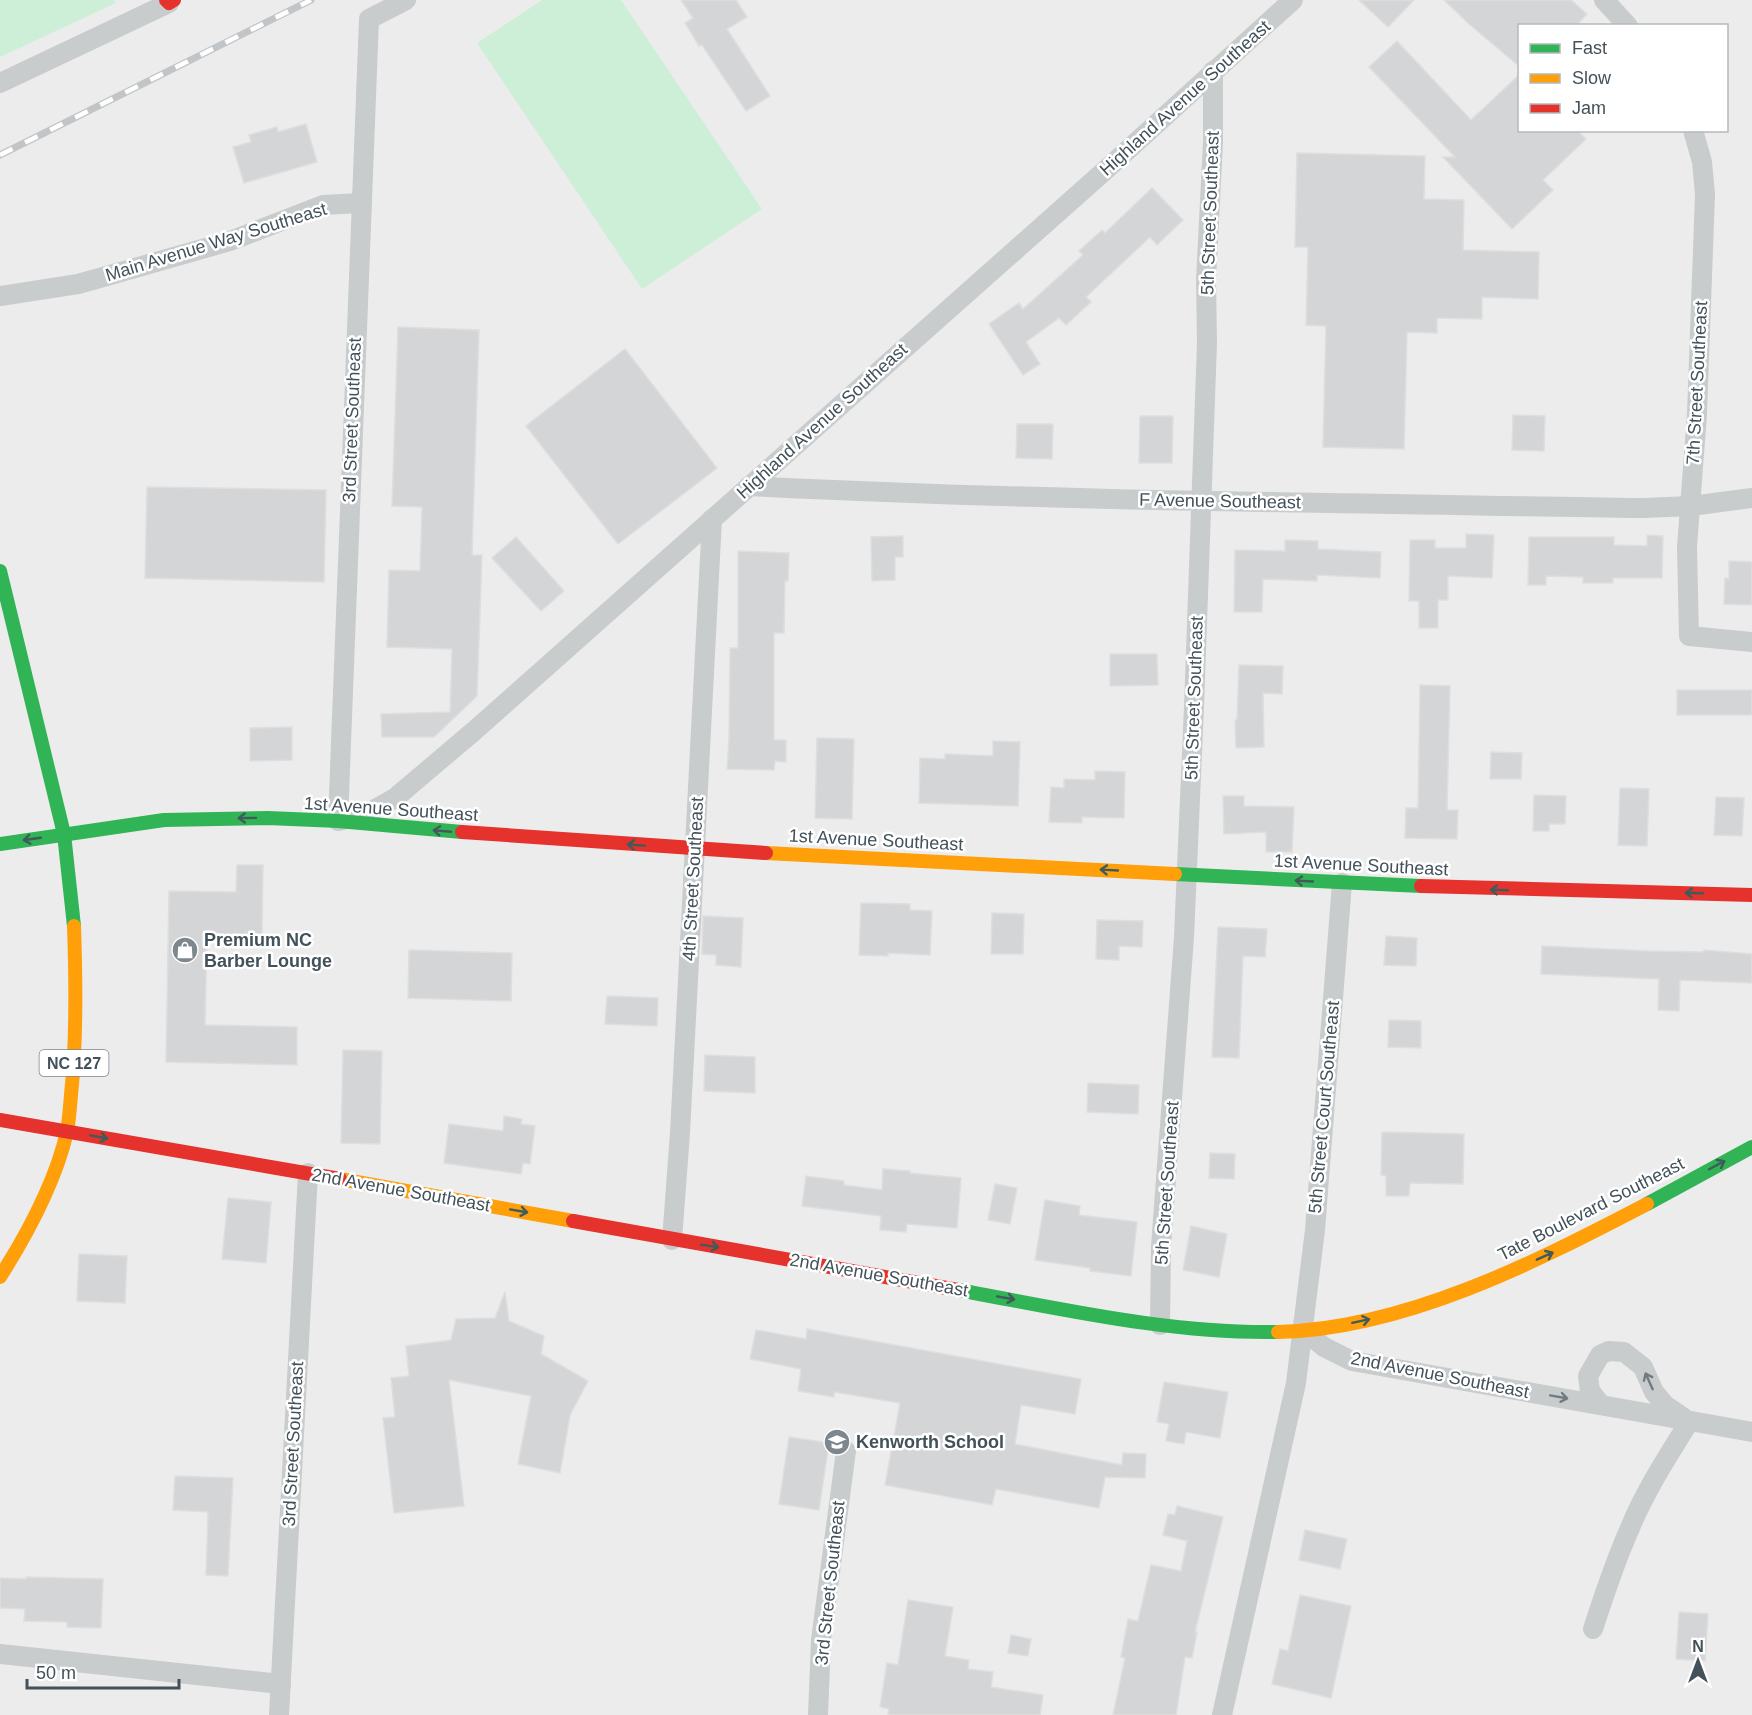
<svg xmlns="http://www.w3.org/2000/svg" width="1752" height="1715" font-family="Arial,sans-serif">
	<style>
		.green { fill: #ceefd7 }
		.building { fill: #d4d5d7; stroke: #dededf; stroke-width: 1.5 }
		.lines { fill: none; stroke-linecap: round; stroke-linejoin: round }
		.street { stroke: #c8cccd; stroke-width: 20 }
		.fast { stroke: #30b455; stroke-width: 14 }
		.slow { stroke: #ff9f0a; stroke-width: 14 }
		.jam { stroke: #e5322d; stroke-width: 14 }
		.rail-casing { stroke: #c2c5c7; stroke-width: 7 }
		.rail { stroke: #fff; stroke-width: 4.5; stroke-dasharray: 14; stroke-linecap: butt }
		.oneway { stroke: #405b5a }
		.oneway2 { stroke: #717c82 }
		.labels { text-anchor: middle; stroke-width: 5; stroke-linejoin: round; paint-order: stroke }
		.shield { fill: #fff; stroke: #7b858c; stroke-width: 1.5 }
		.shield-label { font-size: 16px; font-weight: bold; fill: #42515a }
		.street-label { font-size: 18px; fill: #42515a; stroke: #fff }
		.poi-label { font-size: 18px; font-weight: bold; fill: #42515a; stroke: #fff; text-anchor: start }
	</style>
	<rect width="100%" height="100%" fill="#edecec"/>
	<!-- green -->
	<g class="green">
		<path d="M 0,0 L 114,0 L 116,3 L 0,57 Z"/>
		<path d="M 542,0 L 621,0 L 762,209 L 642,289 L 477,43 Z"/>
	</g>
	<!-- building -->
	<g class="building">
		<path d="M 681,0 L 736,0 L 747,17 L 727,29 L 770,96 L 746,111 L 702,45 L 699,46 L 685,23 L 693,18 Z"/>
		<path d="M 1359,0 L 1414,0 L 1388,27 Z"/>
		<path d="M 1444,0 L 1571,0 L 1587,14 L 1576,26 L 1520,26 L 1520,67 L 1469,24 Z"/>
		<path d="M 1397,41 L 1471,120 L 1520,74 L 1520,130 L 1577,130 L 1586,139 L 1543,180 L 1553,190 L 1512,229 L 1443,157 L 1455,157 L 1369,67 Z"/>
		<path d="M 306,124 L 317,162 L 244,183 L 233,147 L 251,142 L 249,135 L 277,127 L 278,132 Z"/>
		<path d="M 1297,153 L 1425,156 L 1424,199 L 1464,200 L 1463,250 L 1539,252 L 1538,299 L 1482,297 L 1482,319 L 1437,318 L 1437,333 L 1407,332 L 1404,449 L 1323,447 L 1326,326 L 1306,325 L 1308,247 L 1295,247 Z"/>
		<path d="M 1152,188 L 1183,220 L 1157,245 L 1150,237 L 1086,297 L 1091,302 L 1066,325 L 1059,318 L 1026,342 L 1040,364 L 1023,375 L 989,324 L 1019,303 L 1023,309 L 1083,255 L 1079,251 L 1102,230 L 1105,233 Z"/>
		<path d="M 398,327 L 479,330 L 472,555 L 482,555 L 477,696 L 434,737 L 382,737 L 381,714 L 450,712 L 452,649 L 387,647 L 389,570 L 420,571 L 422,507 L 392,506 Z"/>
		<path d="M 625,349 L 717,468 L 618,544 L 526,426 Z"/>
		<path d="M 1513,415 L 1545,416 L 1544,451 L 1512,450 Z"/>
		<path d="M 1140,416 L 1173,416 L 1172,463 L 1139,463 Z"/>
		<path d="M 1017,424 L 1053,424 L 1052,459 L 1016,458 Z"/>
		<path d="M 147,487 L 326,490 L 324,582 L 145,578 Z"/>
		<path d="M 1466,534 L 1494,535 L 1492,578 L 1448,576 L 1448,600 L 1438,600 L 1438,628 L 1419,628 L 1419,601 L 1409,601 L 1410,540 L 1435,540 L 1435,548 L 1466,548 Z"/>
		<path d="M 1647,535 L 1663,536 L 1662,578 L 1613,578 L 1613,583 L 1583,583 L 1583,577 L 1546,576 L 1546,585 L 1528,585 L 1529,537 L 1614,537 L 1614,545 L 1647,546 Z"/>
		<path d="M 903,536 L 903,557 L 895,557 L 895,580 L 872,581 L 871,537 Z"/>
		<path d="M 516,537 L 564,591 L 541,611 L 492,558 Z"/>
		<path d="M 1285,540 L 1318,541 L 1318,549 L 1381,552 L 1380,578 L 1317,575 L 1317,581 L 1263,579 L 1262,612 L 1234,612 L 1235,550 L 1285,551 Z"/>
		<path d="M 738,551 L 789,553 L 788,581 L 785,581 L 784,633 L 774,633 L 774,740 L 786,740 L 786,762 L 775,761 L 774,770 L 727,769 L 729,739 L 730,648 L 738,648 Z"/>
		<path d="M 1729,561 L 1752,562 L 1752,605 L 1724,604 L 1725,578 L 1729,579 Z"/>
		<path d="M 1110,654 L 1157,654 L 1158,685 L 1110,686 Z"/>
		<path d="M 1239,665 L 1283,666 L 1282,694 L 1263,693 L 1264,747 L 1236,748 L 1235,720 L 1237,720 Z"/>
		<path d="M 1420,685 L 1450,686 L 1447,810 L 1458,810 L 1457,839 L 1405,838 L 1406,808 L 1418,808 Z"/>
		<rect x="1677" y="690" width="75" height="25"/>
		<path d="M 292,727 L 292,760 L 250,761 L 250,728 Z"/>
		<path d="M 817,738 L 854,739 L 852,819 L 815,818 Z"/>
		<path d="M 993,741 L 1020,742 L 1018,806 L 919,803 L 920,758 L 945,759 L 945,754 L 993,756 Z"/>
		<path d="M 1491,752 L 1522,753 L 1521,779 L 1490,779 Z"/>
		<path d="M 1095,771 L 1125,772 L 1124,818 L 1082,817 L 1082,823 L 1049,822 L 1051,787 L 1064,788 L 1064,779 L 1095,780 Z"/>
		<path d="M 1620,788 L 1649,789 L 1647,846 L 1618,845 Z"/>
		<path d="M 1534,795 L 1566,796 L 1565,824 L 1549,824 L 1549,831 L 1533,831 Z"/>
		<path d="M 1223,796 L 1244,796 L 1244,806 L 1294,807 L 1292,852 L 1266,852 L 1266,832 L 1224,834 Z"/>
		<path d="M 1716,797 L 1744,798 L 1742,836 L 1714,835 Z"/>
		<path d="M 237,865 L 263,865 L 262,935 L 207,934 L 205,1025 L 297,1027 L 297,1065 L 166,1062 L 169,891 L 236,892 Z"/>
		<path d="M 861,903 L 910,904 L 910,910 L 932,911 L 930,955 L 888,953 L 888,956 L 859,955 Z"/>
		<path d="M 992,913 L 1024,914 L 1023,954 L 991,954 Z"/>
		<path d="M 703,916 L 743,918 L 741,967 L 716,965 L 716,955 L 702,954 Z"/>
		<path d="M 1097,920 L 1143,921 L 1142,947 L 1119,946 L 1119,960 L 1096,959 Z"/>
		<path d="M 1218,927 L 1267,929 L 1265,957 L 1243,956 L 1239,1058 L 1212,1057 Z"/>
		<path d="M 1386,936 L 1417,938 L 1416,966 L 1384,965 Z"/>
		<path d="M 1542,946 L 1648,951 L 1704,952 L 1704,950 L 1752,954 L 1752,983 L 1680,980 L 1679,1011 L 1658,1010 L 1659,979 L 1541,974 Z"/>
		<path d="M 409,950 L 512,953 L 511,1001 L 408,998 Z"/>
		<path d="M 607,996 L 658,998 L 657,1026 L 605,1024 Z"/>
		<path d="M 1389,1020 L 1421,1021 L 1421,1048 L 1388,1047 Z"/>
		<path d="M 343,1050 L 382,1051 L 380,1144 L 341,1143 Z"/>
		<path d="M 705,1055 L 755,1057 L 755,1093 L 704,1091 Z"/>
		<path d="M 1088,1083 L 1139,1085 L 1138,1114 L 1087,1112 Z"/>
		<path d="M 504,1116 L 522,1119 L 521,1124 L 535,1126 L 530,1164 L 523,1163 L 521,1174 L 444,1163 L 449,1124 L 503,1131 Z"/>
		<path d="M 1382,1132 L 1464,1134 L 1463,1184 L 1410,1183 L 1409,1196 L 1386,1196 L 1386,1176 L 1381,1175 Z"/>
		<path d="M 1210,1153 L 1235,1154 L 1234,1179 L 1209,1178 Z"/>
		<path d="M 883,1169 L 910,1171 L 910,1173 L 961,1178 L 957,1228 L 907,1224 L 906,1232 L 880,1230 L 881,1216 L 802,1206 L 806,1176 L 844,1181 L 844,1185 L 882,1190 Z"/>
		<path d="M 995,1184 L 1017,1188 L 1010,1224 L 988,1220 Z"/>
		<path d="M 228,1198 L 271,1202 L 266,1263 L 222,1259 Z"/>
		<path d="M 1045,1200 L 1080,1206 L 1079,1215 L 1137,1222 L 1131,1276 L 1090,1271 L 1090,1268 L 1035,1260 Z"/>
		<path d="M 1191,1226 L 1227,1234 L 1219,1277 L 1183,1270 Z"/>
		<path d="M 79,1254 L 127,1256 L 125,1303 L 77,1301 Z"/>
		<path d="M 505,1292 L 509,1321 L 544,1336 L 541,1354 L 588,1381 L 570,1415 L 560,1473 L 518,1464 L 531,1396 L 449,1380 L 464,1506 L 394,1513 L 383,1418 L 395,1417 L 391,1378 L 409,1376 L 406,1346 L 451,1340 L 456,1319 L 495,1318 Z"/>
		<path d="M 807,1329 L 1081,1379 L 1075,1414 L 1021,1405 L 1015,1444 L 1122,1465 L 1123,1453 L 1146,1454 L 1145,1478 L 1105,1477 L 1099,1508 L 996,1489 L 992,1505 L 885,1485 L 900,1403 L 834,1392 L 834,1397 L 798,1391 L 801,1369 L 750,1359 L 756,1330 L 806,1339 Z"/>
		<path d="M 1164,1382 L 1228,1392 L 1220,1438 L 1186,1432 L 1184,1444 L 1166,1441 L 1169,1424 L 1157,1422 Z"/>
		<path d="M 789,1437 L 829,1443 L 819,1510 L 779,1504 Z"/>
		<path d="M 175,1476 L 233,1478 L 228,1576 L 206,1575 L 208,1512 L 173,1510 Z"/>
		<path d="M 1177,1506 L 1223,1517 L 1195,1632 L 1197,1632 L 1192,1658 L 1185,1657 L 1176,1715 L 1113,1715 L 1125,1658 L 1121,1657 L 1128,1619 L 1138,1621 L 1151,1565 L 1181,1571 L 1187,1541 L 1163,1535 L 1168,1514 L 1175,1515 Z"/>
		<path d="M 1305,1530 L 1347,1539 L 1340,1569 L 1299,1560 Z"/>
		<path d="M 26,1577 L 103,1579 L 101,1628 L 67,1627 L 67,1622 L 24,1621 L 25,1609 L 0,1608 L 0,1578 L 26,1579 Z"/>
		<path d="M 1300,1595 L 1351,1606 L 1331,1698 L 1272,1684 L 1280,1649 L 1288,1651 Z"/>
		<path d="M 908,1600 L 953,1607 L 945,1656 L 969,1660 L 968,1669 L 993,1672 L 991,1687 L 1043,1695 L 1040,1715 L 888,1715 L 889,1709 L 880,1707 L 887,1663 L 898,1665 Z"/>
		<path d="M 1679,1612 L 1708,1614 L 1705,1661 L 1676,1659 Z"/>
		<path d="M 1011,1635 L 1031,1639 L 1028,1656 L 1008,1653 Z"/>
	</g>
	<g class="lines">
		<!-- street -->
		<g class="street">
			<path d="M 406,0 L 369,19 L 338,821 L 368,813 L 395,798 L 474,731 L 1110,166 L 1293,0"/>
			<path d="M 1604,0 L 1628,26"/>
			<path d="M 0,83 L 169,3"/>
			<path d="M 1693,130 L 1702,162 L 1705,194 L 1697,414 L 1687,547 L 1689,636 L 1752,642"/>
			<path d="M 0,296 L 78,284 L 96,279 L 230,241 L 323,205 L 361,203"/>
			<path d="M 749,486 C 1047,501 1345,503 1643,508 L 1691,506 L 1752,498"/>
			<path d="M 672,1240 L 680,1133 L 712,519"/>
			<path d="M 1160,1325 L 1161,1246 L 1184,937 L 1194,707 L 1207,343 L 1206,280 L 1213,142 L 1213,71"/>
			<path d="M 1303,1330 L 1324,1347 L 1352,1361 L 1752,1432"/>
			<path d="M 1601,1405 L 1590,1391 L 1588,1376 L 1600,1355 L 1609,1351 L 1624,1352 L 1643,1367 L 1654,1392 L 1665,1405 L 1684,1418"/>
			<path d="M 1593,1629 C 1604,1595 1615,1561 1630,1528 C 1645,1491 1668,1456 1689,1422"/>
			<path d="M 0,1654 L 281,1684"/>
			<path d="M 279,1715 L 308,1173"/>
			<path d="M 818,1715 L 821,1640 L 846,1451"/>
			<path d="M 1222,1715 L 1296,1383 L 1315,1230 L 1342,883"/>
		</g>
		<!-- fast -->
		<g class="fast">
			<path d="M 0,571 L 64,834 L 74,926"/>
			<path d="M 0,844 L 164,820 L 268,818 L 338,821 L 462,832"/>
			<path d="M 1175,874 L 1421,886"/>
			<path d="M 1647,1204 L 1752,1147"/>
			<path d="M 958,1290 C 1063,1309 1170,1334 1278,1332"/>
		</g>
		<!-- slow -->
		<g class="slow">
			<path d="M 766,853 L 1175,874"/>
			<path d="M 340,1179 L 573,1221"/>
			<path d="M 0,1277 C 28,1233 55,1183 67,1132 C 69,1120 70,1107 71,1095 C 77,1039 76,982 74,926"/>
			<path d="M 1278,1332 C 1405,1329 1536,1262 1647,1204"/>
		</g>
		<!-- jam -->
		<g class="jam">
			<path d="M 166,0 L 169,3 L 174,0"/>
			<path d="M 462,832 L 766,853"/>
			<path d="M 1421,886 L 1752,895"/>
			<path d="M 0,1120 L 340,1179"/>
			<path d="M 573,1221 L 958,1290"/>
		</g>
		<defs>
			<path id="rail" d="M 0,155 L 311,0"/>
		</defs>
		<!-- rail casing -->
		<use href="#rail" class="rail-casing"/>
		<!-- rail -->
		<use href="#rail" class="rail"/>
	</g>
	<!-- one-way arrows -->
	<defs><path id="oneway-shaft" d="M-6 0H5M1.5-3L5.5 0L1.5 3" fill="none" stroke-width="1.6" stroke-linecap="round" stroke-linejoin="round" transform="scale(1.5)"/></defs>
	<g class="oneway">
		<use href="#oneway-shaft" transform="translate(247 818) rotate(179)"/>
		<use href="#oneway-shaft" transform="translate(442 831) rotate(-175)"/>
		<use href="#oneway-shaft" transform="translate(32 839) rotate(172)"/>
		<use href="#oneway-shaft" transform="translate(636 845) rotate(-176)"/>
		<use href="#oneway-shaft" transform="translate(1109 870) rotate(-177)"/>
		<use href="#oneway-shaft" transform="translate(1304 881) rotate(-177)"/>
		<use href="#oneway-shaft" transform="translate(1499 890) rotate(-178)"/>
		<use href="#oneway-shaft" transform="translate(1694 893) rotate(-178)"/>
		<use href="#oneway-shaft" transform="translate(99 1137) rotate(10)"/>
		<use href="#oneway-shaft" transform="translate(1717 1165) rotate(-28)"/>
		<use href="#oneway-shaft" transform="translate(519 1211) rotate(10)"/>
		<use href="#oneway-shaft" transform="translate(710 1246) rotate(9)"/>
		<use href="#oneway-shaft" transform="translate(1545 1256) rotate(-24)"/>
		<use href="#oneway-shaft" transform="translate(1006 1298) rotate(10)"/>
		<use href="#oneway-shaft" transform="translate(1361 1321) rotate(-12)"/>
	</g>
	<g class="oneway2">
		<use href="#oneway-shaft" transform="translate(1649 1381) rotate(-114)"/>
		<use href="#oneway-shaft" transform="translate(1559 1397) rotate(10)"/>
	</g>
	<!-- icons -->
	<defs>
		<symbol id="shop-disc" viewBox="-11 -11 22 22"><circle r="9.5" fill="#7e878d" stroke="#fff"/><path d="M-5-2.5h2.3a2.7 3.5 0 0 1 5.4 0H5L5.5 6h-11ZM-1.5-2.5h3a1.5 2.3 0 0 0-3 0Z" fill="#fff"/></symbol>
		<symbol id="school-disc" viewBox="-11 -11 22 22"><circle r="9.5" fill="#7e878d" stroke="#fff"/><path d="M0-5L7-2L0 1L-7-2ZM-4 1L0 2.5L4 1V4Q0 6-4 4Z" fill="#fff"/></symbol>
	</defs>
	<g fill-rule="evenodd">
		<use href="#shop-disc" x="170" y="935" width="30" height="30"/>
		<use href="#school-disc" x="822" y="1427" width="30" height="30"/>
	</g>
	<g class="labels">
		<!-- shield labels -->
		<rect class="shield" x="39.5" y="1050" width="69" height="26" rx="4.5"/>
		<g class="shield-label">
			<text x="74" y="1069">NC 127</text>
		</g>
		<!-- street labels -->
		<g class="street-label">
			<text transform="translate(1185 98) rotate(-42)" y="6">Highland Avenue Southeast</text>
			<text transform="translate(1210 213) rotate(-88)" y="6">5th Street Southeast</text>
			<text transform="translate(216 242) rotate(-17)" y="6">Main Avenue Way Southeast</text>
			<text transform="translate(1697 383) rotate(-87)" y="6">7th Street Southeast</text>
			<text transform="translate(352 420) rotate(-88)" y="6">3rd Street Southeast</text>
			<text transform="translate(822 421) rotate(-42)" y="6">Highland Avenue Southeast</text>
			<text transform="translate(1220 501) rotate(1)" y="6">F Avenue Southeast</text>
			<text transform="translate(1194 698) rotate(-88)" y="6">5th Street Southeast</text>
			<text transform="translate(391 809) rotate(4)" y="6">1st Avenue Southeast</text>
			<text transform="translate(876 840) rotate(3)" y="6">1st Avenue Southeast</text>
			<text transform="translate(1361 865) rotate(3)" y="6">1st Avenue Southeast</text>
			<text transform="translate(693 879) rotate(-87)" y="6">4th Street Southeast</text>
			<text transform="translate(1324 1107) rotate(-85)" y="6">5th Street Court Southeast</text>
			<text transform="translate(1167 1183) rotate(-86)" y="6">5th Street Southeast</text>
			<text transform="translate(401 1190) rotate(10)" y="6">2nd Avenue Southeast</text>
			<text transform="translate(1591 1209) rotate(-27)" y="6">Tate Boulevard Southeast</text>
			<text transform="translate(879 1275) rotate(10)" y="6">2nd Avenue Southeast</text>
			<text transform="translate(1440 1375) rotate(11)" y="6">2nd Avenue Southeast</text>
			<text transform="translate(293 1444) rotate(-87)" y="6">3rd Street Southeast</text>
			<text transform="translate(830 1583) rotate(-84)" y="6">3rd Street Southeast</text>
		</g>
		<!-- poi labels -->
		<g class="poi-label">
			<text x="204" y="946">Premium NC<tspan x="204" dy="21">Barber Lounge</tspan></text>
			<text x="856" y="1448">Kenworth School</text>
		</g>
	</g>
	<!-- legend -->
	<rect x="1518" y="24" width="210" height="108" fill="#ffffff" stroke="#b3b9bd" stroke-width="1.5"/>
	<rect x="1530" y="44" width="30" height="9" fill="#30b455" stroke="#b3b9bd" stroke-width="1.5"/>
	<text x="1572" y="54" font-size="18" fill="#42515a">Fast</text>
	<rect x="1530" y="74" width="30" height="9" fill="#ff9f0a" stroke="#b3b9bd" stroke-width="1.5"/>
	<text x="1572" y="84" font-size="18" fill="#42515a">Slow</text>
	<rect x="1530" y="104" width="30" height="9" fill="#e5322d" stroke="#b3b9bd" stroke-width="1.5"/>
	<text x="1572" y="114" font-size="18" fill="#42515a">Jam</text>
	<!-- north arrow -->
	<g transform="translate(1698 1661)" stroke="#ffffff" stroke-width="4.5" paint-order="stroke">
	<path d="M0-4.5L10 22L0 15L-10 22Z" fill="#42515a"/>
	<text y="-9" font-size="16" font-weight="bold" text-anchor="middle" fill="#42515a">N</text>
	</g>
	<!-- scale -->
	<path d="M27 1679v9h152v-9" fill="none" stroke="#42515a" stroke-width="3"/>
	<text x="36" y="1679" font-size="18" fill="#42515a" stroke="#ffffff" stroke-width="4.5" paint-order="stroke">50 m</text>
</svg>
